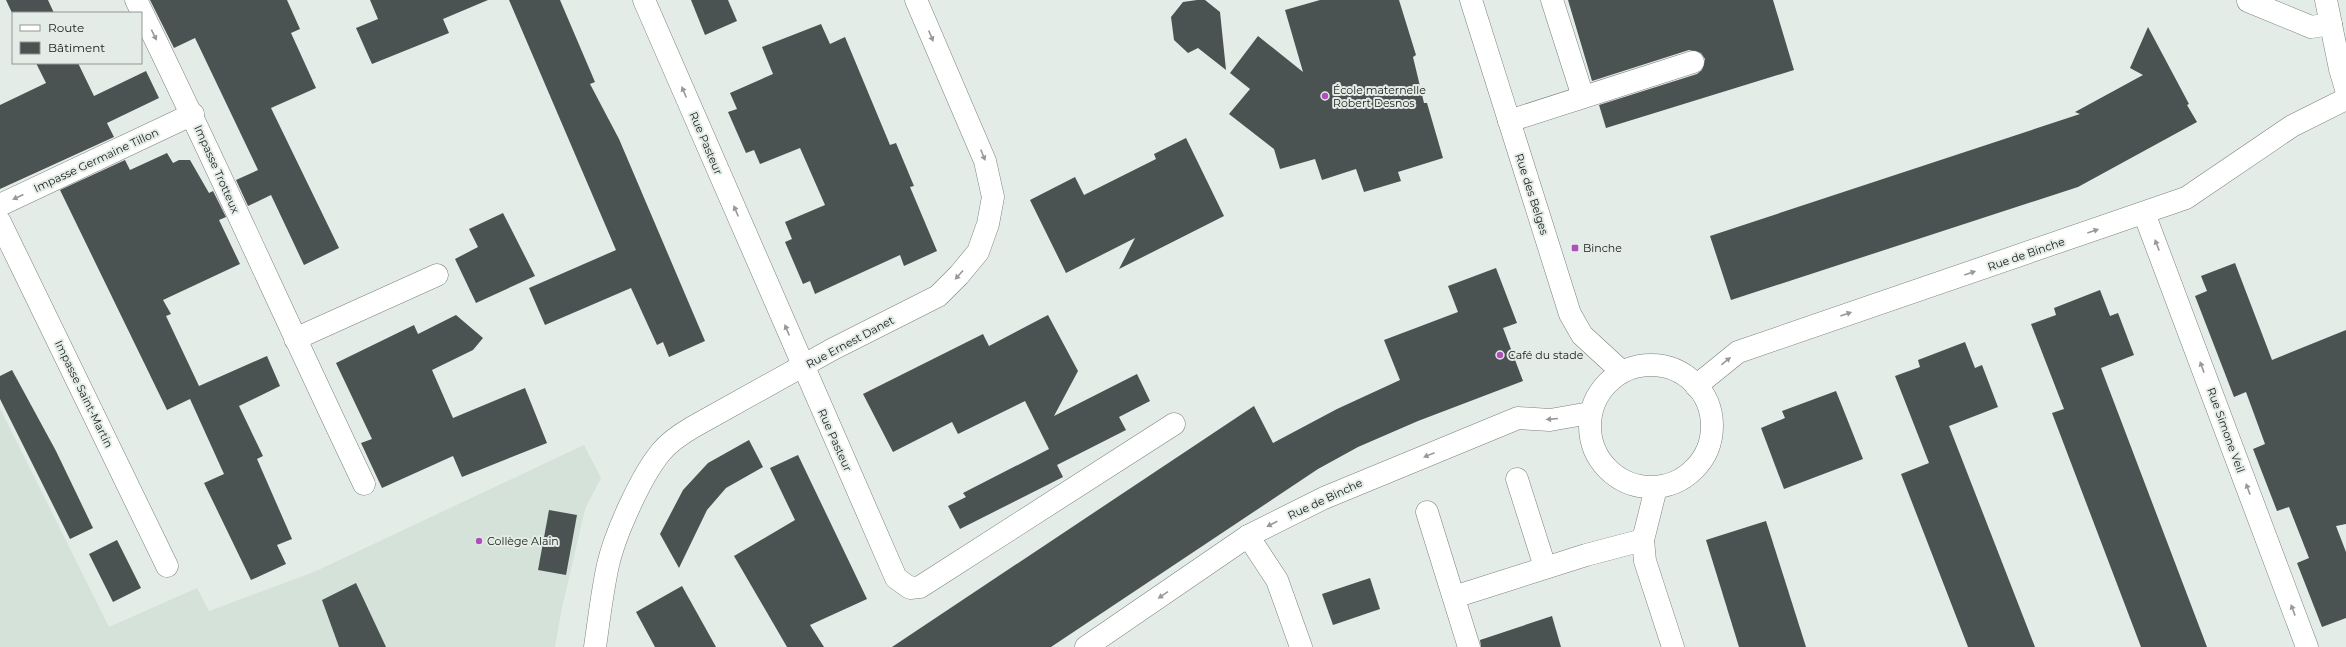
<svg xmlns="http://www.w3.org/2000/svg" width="2346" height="647" font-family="Montserrat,sans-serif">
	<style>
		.built { fill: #d4e2d9 }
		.building { fill: #4b5252 }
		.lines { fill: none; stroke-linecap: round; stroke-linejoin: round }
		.minor-casing { stroke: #7b817d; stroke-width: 23 }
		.minor { stroke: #fff; stroke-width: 22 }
		.oneway { fill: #979897 }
		.poi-dot { fill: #ad50ba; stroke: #e4ece7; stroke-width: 1.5 }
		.labels { text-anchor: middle; stroke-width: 4; stroke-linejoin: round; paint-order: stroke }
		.poi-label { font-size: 11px; fill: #181a18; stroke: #e4ece7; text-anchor: start }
		.street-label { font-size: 11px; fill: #181a18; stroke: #e4ece7 }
	</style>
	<rect width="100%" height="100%" fill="#e4ece7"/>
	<!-- built -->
	<path class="built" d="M 0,408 L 109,627 L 197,588 L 209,611 L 314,572 L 584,445 L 601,478 L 585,509 L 562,608 L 555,647 L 0,647 Z"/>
	<!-- building -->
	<g class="building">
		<path d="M 6,0 L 48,0 L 54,13 L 13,13 L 13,15 Z"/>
		<path d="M 150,0 L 287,0 L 300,29 L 291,33 L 316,88 L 271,108 L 339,248 L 304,265 L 271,195 L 248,206 L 236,180 L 258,170 L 195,38 L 174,48 Z"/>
		<path d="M 370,0 L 488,0 L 443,19 L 449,33 L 372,64 L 356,28 L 378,19 Z"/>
		<path d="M 509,0 L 560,0 L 595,82 L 590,84 L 619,139 L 705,341 L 669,357 L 663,342 L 657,345 L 631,288 L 545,325 L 529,288 L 616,250 Z"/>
		<path d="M 691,0 L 728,0 L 737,21 L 705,35 Z"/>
		<path d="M 1197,0 L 1205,0 L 1220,12 L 1226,70 L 1198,48 L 1188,53 L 1174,40 L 1171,17 L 1183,2 Z"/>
		<path d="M 1320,0 L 1399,0 L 1416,55 L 1413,57 L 1424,103 L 1427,103 L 1443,158 L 1398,172 L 1401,181 L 1364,192 L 1356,169 L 1322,180 L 1315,159 L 1280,169 L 1274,149 L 1229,114 L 1250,89 L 1230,73 L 1258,36 L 1303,72 L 1285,10 Z"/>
		<path d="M 1568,0 L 1773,0 L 1794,70 L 1606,128 L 1599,105 L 1697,74 L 1702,70 L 1705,59 L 1701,53 L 1689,50 L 1592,81 Z"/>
		<path d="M 821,24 L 830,44 L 845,37 L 890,145 L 896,143 L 914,186 L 910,187 L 937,251 L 904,266 L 900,255 L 815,294 L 810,281 L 803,284 L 785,242 L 792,239 L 785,222 L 825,205 L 800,148 L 760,164 L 754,150 L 746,153 L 728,112 L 737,109 L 730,93 L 773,74 L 762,47 Z"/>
		<path d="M 2148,27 L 2189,104 L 2187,105 L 2197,122 L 2078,187 L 1731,300 L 1710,236 L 2080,114 L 2075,112 L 2143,75 L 2130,68 Z"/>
		<path d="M 36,63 L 78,63 L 94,96 L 146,71 L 159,98 L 107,123 L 114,137 L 0,189 L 0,105 L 46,83 Z"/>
		<path d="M 1186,138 L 1224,216 L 1119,269 L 1135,238 L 1066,273 L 1030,200 L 1075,177 L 1084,195 L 1156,159 L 1154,154 Z"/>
		<path d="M 167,153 L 173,163 L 179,160 L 190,160 L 209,193 L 213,191 L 226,217 L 219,220 L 240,264 L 163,300 L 171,314 L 166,316 L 199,386 L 267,356 L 280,386 L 239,406 L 263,456 L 257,459 L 292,539 L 277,545 L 286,564 L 251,580 L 204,483 L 224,474 L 190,399 L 167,410 L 60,190 L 125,160 L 130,170 Z"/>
		<path d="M 503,213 L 535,276 L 476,303 L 455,259 L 478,247 L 469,229 Z"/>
		<path d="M 2235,263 L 2272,360 L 2346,330 L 2346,524 L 2336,526 L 2346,552 L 2346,618 L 2322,627 L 2297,563 L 2309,558 L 2289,507 L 2277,511 L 2253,449 L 2265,444 L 2246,392 L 2234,397 L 2195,296 L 2207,291 L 2201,276 Z"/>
		<path d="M 1496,268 L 1517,323 L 1503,328 L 1523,381 L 1418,421 L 1358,447 L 1318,469 L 1051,647 L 892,647 L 1254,406 L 1273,443 L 1337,409 L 1400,380 L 1384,340 L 1458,312 L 1448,286 Z"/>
		<path d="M 2100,290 L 2110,316 L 2118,313 L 2134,355 L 2101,368 L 2207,647 L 2141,647 L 2052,413 L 2064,409 L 2031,324 L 2056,315 L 2054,308 Z"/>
		<path d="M 456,315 L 483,338 L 473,350 L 432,370 L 453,418 L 525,388 L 547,443 L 462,477 L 453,456 L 382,488 L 361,443 L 372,439 L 336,363 L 414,325 L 418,334 Z"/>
		<path d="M 1048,315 L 1078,371 L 1054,416 L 1137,374 L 1150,401 L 1119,417 L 1126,430 L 1057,465 L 1063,477 L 960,529 L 948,506 L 966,497 L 963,493 L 1049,449 L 1025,401 L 958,434 L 952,422 L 893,452 L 863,394 L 983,334 L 989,346 Z"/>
		<path d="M 1965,342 L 1975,368 L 1982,365 L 1998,407 L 1949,426 L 2035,647 L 1968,647 L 1901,474 L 1929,463 L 1895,376 L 1920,367 L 1918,360 Z"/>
		<path d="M 12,370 L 56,451 L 93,528 L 70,539 L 0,399 L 0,376 Z"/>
		<path d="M 1836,391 L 1863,459 L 1784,489 L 1761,428 L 1785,418 L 1782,411 Z"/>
		<path d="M 749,440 L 763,467 L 726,488 L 707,510 L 679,568 L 660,534 L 683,490 L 708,463 Z"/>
		<path d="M 798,455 L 867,599 L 810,625 L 824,647 L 787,647 L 734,556 L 795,520 L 770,468 Z"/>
		<path d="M 549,510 L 577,515 L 566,575 L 538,570 Z"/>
		<path d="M 1766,521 L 1806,647 L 1739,647 L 1706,540 Z"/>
		<path d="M 117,540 L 141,588 L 113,602 L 89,554 Z"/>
		<path d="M 1370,578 L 1380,609 L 1333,625 L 1322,594 Z"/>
		<path d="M 356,583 L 386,647 L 339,647 L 322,600 Z"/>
		<path d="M 682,586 L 716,647 L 655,647 L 636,612 Z"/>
		<path d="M 1552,616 L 1561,647 L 1481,647 L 1480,640 Z"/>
	</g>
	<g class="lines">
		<defs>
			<g id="minor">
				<path d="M 136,0 C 215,160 287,323 364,484"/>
				<path d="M 644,0 L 896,578 L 910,588 L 920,587 L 1174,424"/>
				<path d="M 1471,0 L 1570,314 L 1582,335 L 1621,371"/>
				<path d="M 1552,0 L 1583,97"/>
				<path d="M 2326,0 L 2340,69 L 2346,89"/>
				<path d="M 2248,1 L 2311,27 L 2331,24"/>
				<path d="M 1509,121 L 1693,62"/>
				<path d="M 0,205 L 193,114"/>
				<path d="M 2144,213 L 2307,647"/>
				<path d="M 0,222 L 167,566"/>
				<path d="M 295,339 L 437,275"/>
				<circle cx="1651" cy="426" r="61"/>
				<path d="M 1696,386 L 1738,352 L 2186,198 L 2292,126 L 2346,99"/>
				<path d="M 1517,479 L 1545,567"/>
				<path d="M 1656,488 L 1643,540 L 1645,561 L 1673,647"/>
				<path d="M 1427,512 L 1469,647"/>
				<path d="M 1248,536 L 1277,580 L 1301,647"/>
				<path d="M 1454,597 L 1586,555 L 1643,540"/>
				<path d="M 595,647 C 599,620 602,592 608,565 C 615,534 641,476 661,452 C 670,441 681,434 693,427 L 833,349 L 938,296 L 959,275 L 978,252 L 988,224 L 993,197 L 985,161 L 916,0"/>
				<path d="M 1086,647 L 1248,536 L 1324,498 L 1518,418 L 1550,420 L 1590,413"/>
			</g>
		</defs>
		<!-- minor casing -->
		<use href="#minor" class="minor-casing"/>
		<!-- minor -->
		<use href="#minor" class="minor"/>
	</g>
	<!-- one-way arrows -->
	<defs><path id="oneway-solid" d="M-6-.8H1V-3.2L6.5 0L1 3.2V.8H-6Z"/></defs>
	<g class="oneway">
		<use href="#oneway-solid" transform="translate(154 35) rotate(64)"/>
		<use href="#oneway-solid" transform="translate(931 36) rotate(67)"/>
		<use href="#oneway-solid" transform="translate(684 92) rotate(-113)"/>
		<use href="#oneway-solid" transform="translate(983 155) rotate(68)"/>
		<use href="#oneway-solid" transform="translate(18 197) rotate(155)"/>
		<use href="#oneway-solid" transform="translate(736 211) rotate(-113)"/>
		<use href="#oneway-solid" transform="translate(2093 231) rotate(-19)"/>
		<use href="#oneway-solid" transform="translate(2157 245) rotate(-111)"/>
		<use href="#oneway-solid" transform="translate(1970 273) rotate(-19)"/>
		<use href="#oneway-solid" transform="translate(959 275) rotate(132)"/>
		<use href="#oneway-solid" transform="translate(1846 314) rotate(-19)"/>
		<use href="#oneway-solid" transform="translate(787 330) rotate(-113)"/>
		<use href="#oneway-solid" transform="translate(1726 361) rotate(-39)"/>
		<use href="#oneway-solid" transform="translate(2202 367) rotate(-110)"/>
		<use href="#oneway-solid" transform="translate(1552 419) rotate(175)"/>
		<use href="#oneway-solid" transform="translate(1429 455) rotate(158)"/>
		<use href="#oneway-solid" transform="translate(2248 489) rotate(-110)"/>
		<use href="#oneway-solid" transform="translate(1272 524) rotate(153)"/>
		<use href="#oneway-solid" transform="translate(1163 595) rotate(146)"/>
		<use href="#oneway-solid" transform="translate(2293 610) rotate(-110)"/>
	</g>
	<!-- markers -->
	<g class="poi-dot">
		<circle cx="1325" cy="96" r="4"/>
		<rect x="1571" y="244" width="8" height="8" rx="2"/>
		<circle cx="1500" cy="355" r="4"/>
		<circle cx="479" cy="541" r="4"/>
	</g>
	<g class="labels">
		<!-- poi labels -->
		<g class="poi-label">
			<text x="1333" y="94">École maternelle<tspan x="1333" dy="13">Robert Desnos</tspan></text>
			<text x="1583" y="252">Binche</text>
			<text x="1508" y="359">Café du stade</text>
			<text x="487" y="545">Collège Alain</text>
		</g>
		<!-- street labels -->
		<g class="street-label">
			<text transform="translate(706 143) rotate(67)" y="4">Rue Pasteur</text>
			<text transform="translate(96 160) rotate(-25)" y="4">Impasse Germaine Tillon</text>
			<text transform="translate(217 169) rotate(66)" y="4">Impasse Trotteux</text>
			<text transform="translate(1532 194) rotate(72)" y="4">Rue des Belges</text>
			<text transform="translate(2026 254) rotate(-19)" y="4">Rue de Binche</text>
			<text transform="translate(850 342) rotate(-28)" y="4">Rue Ernest Danet</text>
			<text transform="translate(84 394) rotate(64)" y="4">Impasse Saint-Martin</text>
			<text transform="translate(2226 430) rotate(70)" y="4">Rue Simone Veil</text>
			<text transform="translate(835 440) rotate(66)" y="4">Rue Pasteur</text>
			<text transform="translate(1325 499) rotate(-25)" y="4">Rue de Binche</text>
		</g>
	</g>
	<!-- legend -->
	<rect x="12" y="12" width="130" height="52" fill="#e4ece7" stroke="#929894"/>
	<rect x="20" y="25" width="20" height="6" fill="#ffffff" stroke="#929894"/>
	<text x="48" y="32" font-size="12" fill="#181a18">Route</text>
	<rect x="20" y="42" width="20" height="12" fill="#4b5252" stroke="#929894"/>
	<text x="48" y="52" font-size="12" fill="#181a18">Bâtiment</text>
</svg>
